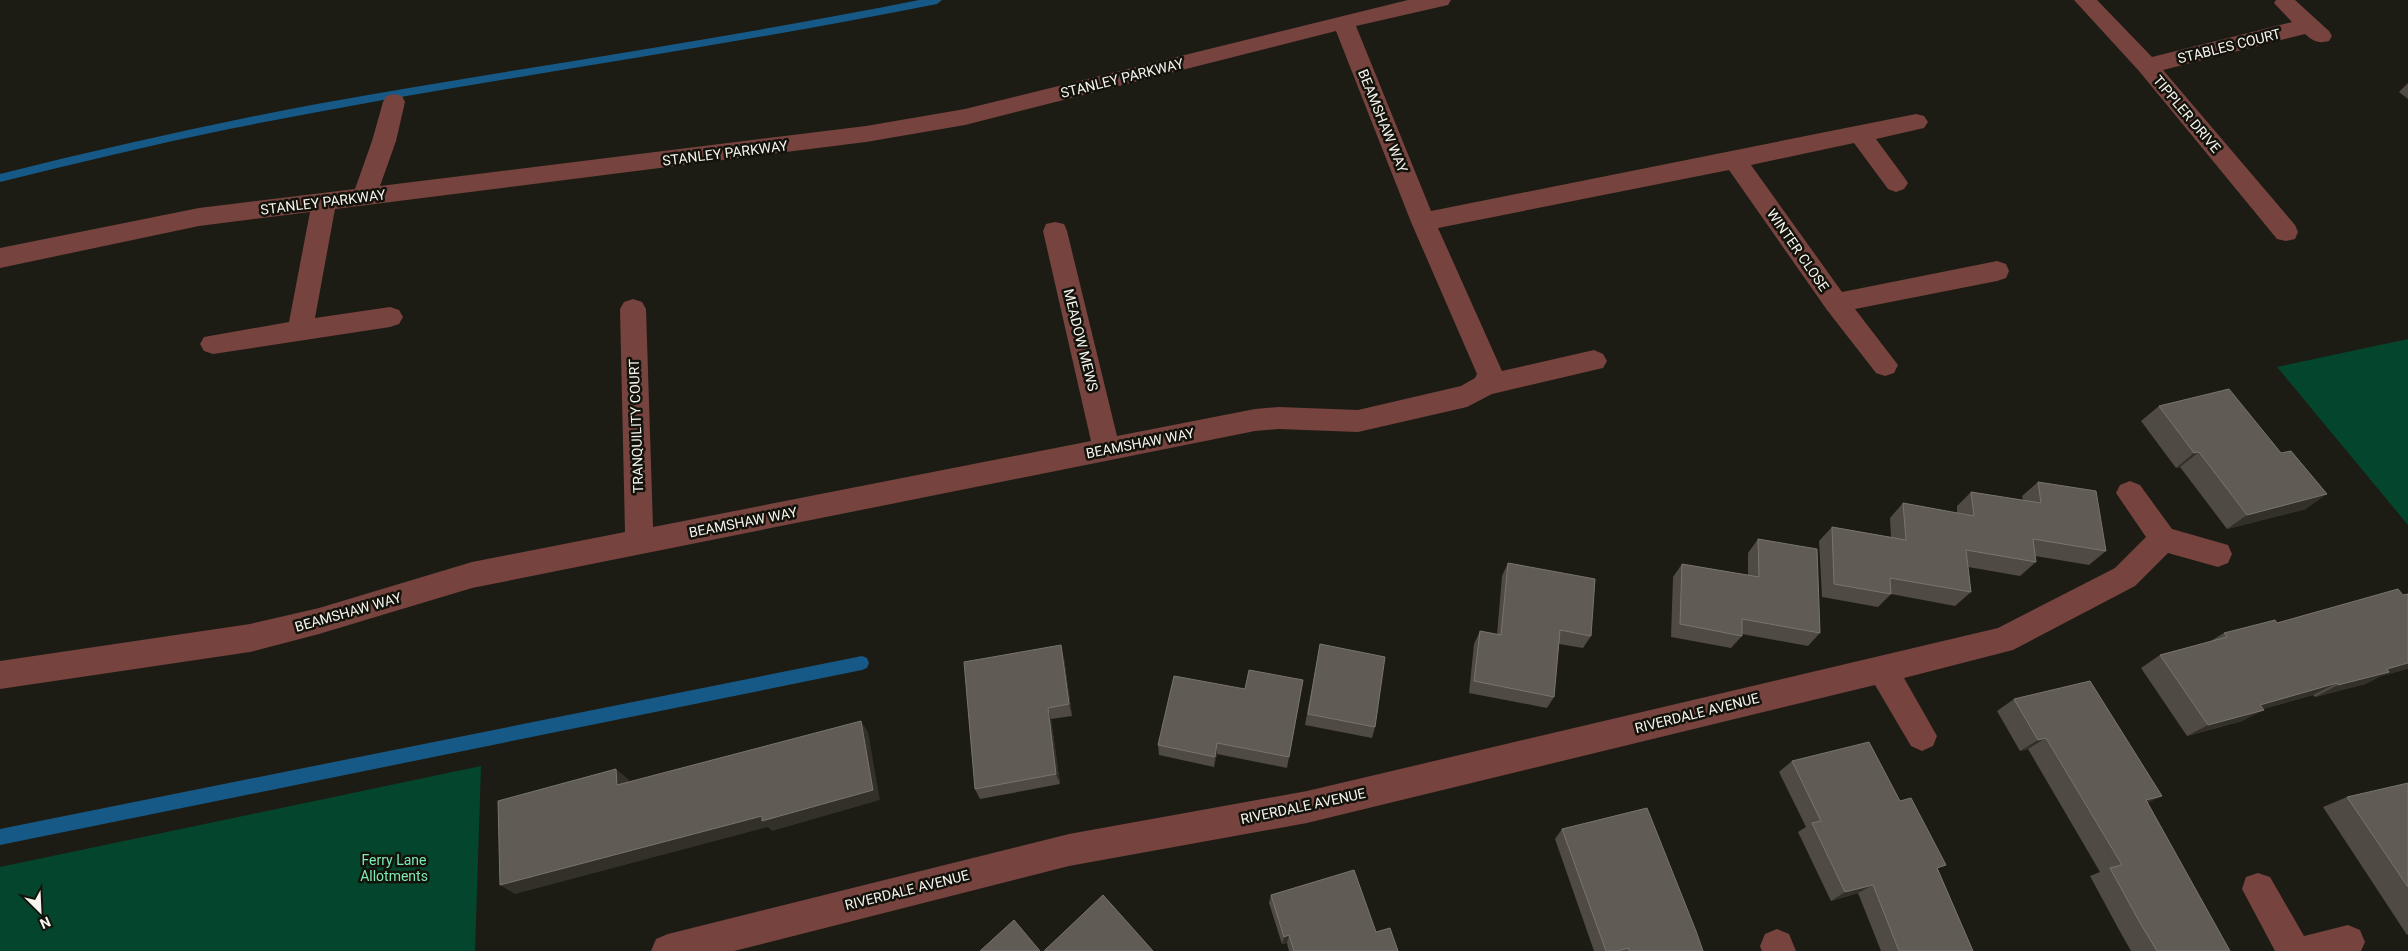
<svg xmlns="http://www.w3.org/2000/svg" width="2408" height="951" font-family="Roboto,sans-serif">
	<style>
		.green { fill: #04462d }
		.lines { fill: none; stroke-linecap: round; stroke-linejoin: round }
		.stream { fill: #165986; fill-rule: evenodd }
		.minor { fill: #76433f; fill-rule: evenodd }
		.wall { fill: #4f4a43 }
		.shaded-wall { fill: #333028 }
		.building { fill: #605c55; stroke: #78746e }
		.labels { text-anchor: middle; stroke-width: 5; stroke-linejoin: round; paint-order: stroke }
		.street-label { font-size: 14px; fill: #f5f4ef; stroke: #14130b }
		.park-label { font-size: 14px; fill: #7cebb6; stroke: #14130b }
	</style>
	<rect width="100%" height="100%" fill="#1d1c14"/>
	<!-- green -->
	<g class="green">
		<path d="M 2408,339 L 2408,525 L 2277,367 Z"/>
		<path d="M 481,766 L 475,951 L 0,951 L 0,867 Z"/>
	</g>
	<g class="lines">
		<!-- stream -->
		<g class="stream">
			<path d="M 919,0 L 942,0 L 937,4 C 702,51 464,82 229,129 C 152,145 76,163 0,182 L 0,174 C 105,148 210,124 317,104 C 517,68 719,40 919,0 Z"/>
			<path d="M 862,656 L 867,658 L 869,663 L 867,668 L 862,670 L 0,845 L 0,829 Z"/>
		</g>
		<!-- minor -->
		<g class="minor">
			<path d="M 1408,0 L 1451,0 L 1448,5 L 1356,26 L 1431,211 L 1916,114 L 1924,116 L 1928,122 L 1924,128 L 1876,139 L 1904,177 L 1908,183 L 1904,189 L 1896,192 L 1888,189 L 1854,143 L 1751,165 L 1842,292 L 1997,261 L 2006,264 L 2009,271 L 2006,278 L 1997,281 L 1855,309 L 1898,365 L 1894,373 L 1885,376 L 1876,373 L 1827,310 L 1729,170 L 1438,228 L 1502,371 L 1594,350 L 1603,354 L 1607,361 L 1603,368 L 1492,394 L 1467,407 L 1358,432 L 1279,429 L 1255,431 L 472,588 L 319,634 L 250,652 L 0,689 L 0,661 L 250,624 L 319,608 L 472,562 L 625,532 L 620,309 L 624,302 L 633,299 L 642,302 L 646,309 L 653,527 L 1091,441 L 1043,231 L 1046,224 L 1055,222 L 1064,224 L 1067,231 L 1117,436 L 1255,409 L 1279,407 L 1358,410 L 1461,386 L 1475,378 L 1477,374 L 1411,222 L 1336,31 L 965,125 L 866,142 L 335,209 L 315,318 L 390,307 L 399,310 L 403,317 L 399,324 L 390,327 L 213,354 L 204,351 L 200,344 L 204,337 L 289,322 L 310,212 L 199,226 L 0,268 L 0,248 L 199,208 L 355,189 L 372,141 L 383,102 L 386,96 L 394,94 L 402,96 L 405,102 L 396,141 L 380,186 L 866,126 L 965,109 Z"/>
			<path d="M 2074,0 L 2097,0 L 2152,57 L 2292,22 L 2274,3 L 2276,0 L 2295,0 L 2329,31 L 2332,36 L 2329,41 C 2318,44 2313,41 2305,34 L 2163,70 L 2295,225 L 2298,232 L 2295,239 L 2286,241 L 2277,239 L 2139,71 Z"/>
			<path d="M 2130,481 L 2140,485 L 2172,529 L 2228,545 L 2232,554 L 2228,563 L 2218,567 L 2168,553 L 2135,586 L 2013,650 L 1904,678 L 1937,736 L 1933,746 L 1922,751 L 1911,746 L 1875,685 L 1307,823 L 1069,866 L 734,951 L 651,951 L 656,939 L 668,934 L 1069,834 L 1307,791 L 1998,628 L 2115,568 L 2146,537 L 2116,493 L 2120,485 Z"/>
			<path d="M 2258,873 L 2270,877 L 2304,936 L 2348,925 L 2360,930 L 2365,942 L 2361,951 L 2275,951 L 2242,889 L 2246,877 Z"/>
			<path d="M 1777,929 L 1789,934 L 1796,951 L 1762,951 L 1760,946 L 1765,934 Z"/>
		</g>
	</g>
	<!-- wall -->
	<g class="wall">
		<path d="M 2408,83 L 2408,99 L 2399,92 Z"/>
		<path d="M 2159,406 L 2306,509 L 2227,529 L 2180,467 L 2176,468 L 2141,421 Z"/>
		<path d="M 2038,482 L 2106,551 L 2089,565 L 2035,556 L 2036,562 L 2020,576 L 1968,567 L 1971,592 L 1955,606 L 1891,594 L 1878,607 L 1822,597 L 1819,541 L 1832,527 L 1891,537 L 1890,518 L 1903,503 L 1957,513 L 1957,506 L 1971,492 L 2023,500 L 2022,496 Z"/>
		<path d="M 1758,539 L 1820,633 L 1808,646 L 1742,634 L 1742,636 L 1731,648 L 1671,637 L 1673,577 L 1682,564 L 1748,575 L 1748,553 Z"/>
		<path d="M 1508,563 L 1591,636 L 1583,648 L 1559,644 L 1554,697 L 1547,708 L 1469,693 L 1474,644 L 1480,631 L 1497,635 L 1502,576 Z"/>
		<path d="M 2277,623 L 2379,677 L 2365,684 L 2315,697 L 2313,695 L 2263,709 L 2242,721 L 2187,736 L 2141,668 L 2160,655 L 2209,642 L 2224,633 Z"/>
		<path d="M 1320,644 L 1375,727 L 1372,738 L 1305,725 Z"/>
		<path d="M 1064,658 L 1072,716 L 1051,719 L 1060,784 L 980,799 L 975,789 Z"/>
		<path d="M 1303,680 L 1287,768 L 1217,754 L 1214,767 L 1159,755 L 1158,745 L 1245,689 Z"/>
		<path d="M 2014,699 L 2147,803 L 2230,951 L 2131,951 L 2118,928 L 2090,876 L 2100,872 L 2028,749 L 2020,751 L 1997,711 Z"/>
		<path d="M 1792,761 L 1900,801 L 1938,869 L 1973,951 L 1881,951 L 1858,893 L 1831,901 L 1798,832 L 1806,827 L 1779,772 Z"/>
		<path d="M 2408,784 L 2408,934 L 2407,935 L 2323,807 L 2347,797 Z"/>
		<path d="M 1562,829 L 1703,951 L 1594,951 L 1555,839 Z"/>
		<path d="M 1271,895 L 1376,932 L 1398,951 L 1289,951 L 1287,943 L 1282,944 L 1269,903 Z"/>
	</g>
	<!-- shaded-wall -->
	<g class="shaded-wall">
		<path d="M 2199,452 L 2180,467 L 2176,468 L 2194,453 Z"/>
		<path d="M 2327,494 L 2306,509 L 2227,529 L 2247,515 Z"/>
		<path d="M 1061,645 L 1064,658 L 1072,716 L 1069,704 Z"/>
		<path d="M 2408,663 L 2408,669 L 2379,677 L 2365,684 L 2315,697 L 2338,685 L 2387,669 Z"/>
		<path d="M 2337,683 L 2313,695 L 2238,716 L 2260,705 Z"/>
		<path d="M 1048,708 L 1051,719 L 1060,784 L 1056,774 Z"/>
		<path d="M 2264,710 L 2242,721 L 2187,736 L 2208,725 Z"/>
		<path d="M 861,721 L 868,732 L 880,800 L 772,831 L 768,827 L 515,894 L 500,885 L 762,816 Z"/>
		<path d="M 2046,738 L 2028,749 L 2020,751 L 2038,740 Z"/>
		<path d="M 1217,743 L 1217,754 L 1214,767 L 1215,757 Z"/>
		<path d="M 616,769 L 629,780 L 630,795 L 617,785 Z"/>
		<path d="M 2162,796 L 2142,806 L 2146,800 Z"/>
		<path d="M 1873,885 L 1858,893 L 1831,901 L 1845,892 Z"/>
		<path d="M 1289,935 L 1287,943 L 1282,944 L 1284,937 Z"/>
	</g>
	<!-- building -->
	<g class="building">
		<path d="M 2229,389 L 2281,453 L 2291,451 L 2327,494 L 2247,515 L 2199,452 L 2194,453 L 2159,406 Z"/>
		<path d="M 2038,482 L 2096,491 L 2106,551 L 2033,539 L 2036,562 L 1966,550 L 1971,592 L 1890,578 L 1891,594 L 1834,584 L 1832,527 L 1906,540 L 1903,503 L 1974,516 L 1971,492 L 2041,503 Z"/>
		<path d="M 1758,539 L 1817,549 L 1820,633 L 1742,619 L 1742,636 L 1680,624 L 1682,564 L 1759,577 Z"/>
		<path d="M 1508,563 L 1595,579 L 1591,636 L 1560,630 L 1554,697 L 1474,681 L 1480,631 L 1501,635 Z"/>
		<path d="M 2398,589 L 2403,595 L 2408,594 L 2408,663 L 2387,669 L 2389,672 L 2338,685 L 2337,683 L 2260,705 L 2264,710 L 2208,725 L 2160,655 L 2227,637 L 2224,633 L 2275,620 L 2277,623 Z"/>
		<path d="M 1320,644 L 1385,657 L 1375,727 L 1308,714 Z"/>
		<path d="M 1061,645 L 1069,704 L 1048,708 L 1056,774 L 975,789 L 964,662 Z"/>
		<path d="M 1249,670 L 1303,680 L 1289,757 L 1217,743 L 1215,757 L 1158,745 L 1174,676 L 1245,689 Z"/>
		<path d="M 2090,681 L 2162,796 L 2146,800 L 2230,951 L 2157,951 L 2139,921 L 2110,868 L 2122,865 L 2046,738 L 2038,740 L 2014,699 Z"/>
		<path d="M 861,721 L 873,790 L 762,821 L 762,816 L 500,885 L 498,801 L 616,769 L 617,785 Z"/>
		<path d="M 1869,742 L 1900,801 L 1911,798 L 1946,865 L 1937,868 L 1973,951 L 1899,951 L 1873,885 L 1845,892 L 1812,823 L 1821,821 L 1792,761 Z"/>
		<path d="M 2408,783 L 2408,887 L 2347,797 Z"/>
		<path d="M 1647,808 L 1696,931 L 1703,951 L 1629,951 L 1629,948 L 1617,951 L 1606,951 L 1562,829 Z"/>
		<path d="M 1354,870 L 1376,932 L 1390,928 L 1398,951 L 1294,951 L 1289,935 L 1284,937 L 1271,895 Z"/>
		<path d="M 1103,895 L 1153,951 L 1044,951 Z"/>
		<path d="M 1014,920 L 1040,951 L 980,951 Z"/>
	</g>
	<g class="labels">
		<!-- street labels -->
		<g class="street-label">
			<text transform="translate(2229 46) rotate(-14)" y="5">STABLES COURT</text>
			<text transform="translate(1122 78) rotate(-14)" y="5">STANLEY PARKWAY</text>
			<text transform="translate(2187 114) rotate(50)" y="5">TIPPLER DRIVE</text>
			<text transform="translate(1383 121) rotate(68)" y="5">BEAMSHAW WAY</text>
			<text transform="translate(725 153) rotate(-7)" y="5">STANLEY PARKWAY</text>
			<text transform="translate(323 202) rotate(-7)" y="5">STANLEY PARKWAY</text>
			<text transform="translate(1798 250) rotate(55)" y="5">WINTER CLOSE</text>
			<text transform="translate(1081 340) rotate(76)" y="5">MEADOW MEWS</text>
			<text transform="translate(636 426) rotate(-92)" y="5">TRANQUILITY COURT</text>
			<text transform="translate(1140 443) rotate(-11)" y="5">BEAMSHAW WAY</text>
			<text transform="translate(743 522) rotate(-11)" y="5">BEAMSHAW WAY</text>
			<text transform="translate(348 612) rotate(-16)" y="5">BEAMSHAW WAY</text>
			<text transform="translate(1697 713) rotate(-14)" y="5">RIVERDALE AVENUE</text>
			<text transform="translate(1303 806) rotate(-12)" y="5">RIVERDALE AVENUE</text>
			<text transform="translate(907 890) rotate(-14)" y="5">RIVERDALE AVENUE</text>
		</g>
		<!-- park labels -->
		<g class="park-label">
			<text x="394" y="865">Ferry Lane<tspan x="394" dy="16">Allotments</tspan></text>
		</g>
	</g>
	<!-- north arrow -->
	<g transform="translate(40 911) rotate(156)" stroke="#14130b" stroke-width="4" paint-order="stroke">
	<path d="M0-4L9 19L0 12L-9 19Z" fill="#f5f4ef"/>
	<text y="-8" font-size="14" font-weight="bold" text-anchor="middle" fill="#f5f4ef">N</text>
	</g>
</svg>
